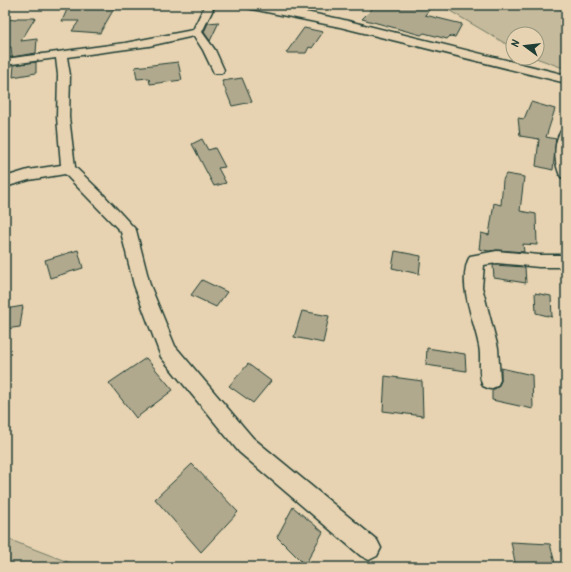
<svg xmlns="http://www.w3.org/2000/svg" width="571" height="572" font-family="Kalam,sans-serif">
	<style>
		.green { fill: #c6ba9c; stroke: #727c68 }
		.building { fill: #b0a98e; stroke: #1f3d34 }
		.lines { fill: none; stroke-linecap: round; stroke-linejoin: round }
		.minor-casing { stroke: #1f3d34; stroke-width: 3 }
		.tertiary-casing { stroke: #1f3d34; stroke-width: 3 }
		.minor { fill: #e7d3b1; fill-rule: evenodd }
		.tertiary { fill: #e7d3b1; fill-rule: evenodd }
	</style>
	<rect width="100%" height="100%" fill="#e7d3b1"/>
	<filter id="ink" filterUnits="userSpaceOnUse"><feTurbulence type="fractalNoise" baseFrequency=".025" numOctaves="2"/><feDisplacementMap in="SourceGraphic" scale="8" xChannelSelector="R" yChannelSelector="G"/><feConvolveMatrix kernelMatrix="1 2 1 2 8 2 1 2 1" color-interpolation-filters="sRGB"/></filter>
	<g filter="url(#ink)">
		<!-- green -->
		<g class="green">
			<path d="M 443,5 L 566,5 L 566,69 L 536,58 L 537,34 L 513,34 L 513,48 L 445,8 Z"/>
			<path d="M 5,538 L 81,567 L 5,567 Z"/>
		</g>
		<!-- building -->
		<g class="building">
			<path d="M 69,5 L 86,5 L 84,7 L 115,7 L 100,33 L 72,31 L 79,21 L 62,21 Z"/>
			<path d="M 376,5 L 433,5 L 425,15 L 462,24 L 455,37 L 450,36 L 447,39 L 424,33 L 421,35 L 362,19 Z"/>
			<path d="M 17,18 L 35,18 L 21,41 L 37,39 L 36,53 L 12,57 L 11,47 L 5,48 L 5,19 L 16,20 Z"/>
			<path d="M 219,22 L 210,41 L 204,32 L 208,23 Z"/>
			<path d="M 304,28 L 323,32 L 312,48 L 309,47 L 306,53 L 286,53 Z"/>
			<path d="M 36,62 L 36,73 L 13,77 L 14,65 Z"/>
			<path d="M 178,62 L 182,80 L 150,84 L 149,78 L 137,79 L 135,67 Z"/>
			<path d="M 242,78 L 252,102 L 232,106 L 222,81 Z"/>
			<path d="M 531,102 L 555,109 L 546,137 L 556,139 L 553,170 L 536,166 L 539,139 L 520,136 L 518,118 L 524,119 Z"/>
			<path d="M 202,139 L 208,150 L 215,148 L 225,167 L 218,168 L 226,183 L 214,186 L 192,144 Z"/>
			<path d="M 506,174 L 524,177 L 520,211 L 536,214 L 537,245 L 523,244 L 524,252 L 497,250 L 489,251 L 479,249 L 481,233 L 489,235 L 494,203 L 501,205 L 503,180 Z"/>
			<path d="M 78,250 L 83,268 L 50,278 L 45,260 Z"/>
			<path d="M 395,251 L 421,256 L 419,274 L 392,268 Z"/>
			<path d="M 493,265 L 525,267 L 526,283 L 494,278 Z"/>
			<path d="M 202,280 L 227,292 L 216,307 L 191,295 Z"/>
			<path d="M 535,293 L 551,296 L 552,317 L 536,313 Z"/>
			<path d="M 23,306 L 20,327 L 5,329 L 5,309 Z"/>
			<path d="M 302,311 L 329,316 L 323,343 L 294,337 Z"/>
			<path d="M 427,348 L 465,354 L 466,371 L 426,365 Z"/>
			<path d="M 146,358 L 173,390 L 136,418 L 109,383 Z"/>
			<path d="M 248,364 L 271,381 L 253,403 L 229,386 Z"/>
			<path d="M 501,368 L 532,375 L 533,409 L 492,400 L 492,390 L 498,387 L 501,381 Z"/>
			<path d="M 385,376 L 422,381 L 423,416 L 383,411 Z"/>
			<path d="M 192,464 L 238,512 L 201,552 L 155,499 Z"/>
			<path d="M 293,507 L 323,532 L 305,565 L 277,537 Z"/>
			<path d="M 511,542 L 550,544 L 556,567 L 516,567 Z"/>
		</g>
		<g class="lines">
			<defs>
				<g id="minor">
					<path d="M 205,5 L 215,5 L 202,32 L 215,50 L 224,70 L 222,73 L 214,73 L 203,50 L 194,36 L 149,46 L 67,57 L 70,75 L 69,117 L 75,167 L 102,193 L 136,230 L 150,285 L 175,346 L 253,438 L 377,540 L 381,548 L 377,556 L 369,560 L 361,556 L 239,452 L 161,357 L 134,285 L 121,232 L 65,174 L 29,180 L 5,187 L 5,177 L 28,170 L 61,165 L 57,117 L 58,75 L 56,58 L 5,65 L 5,59 L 125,43 L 193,30 Z"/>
					<path d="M 566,130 L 566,179 L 561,177 C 554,165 553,143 561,131 Z"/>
					<path d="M 497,251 L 539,255 L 566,255 L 566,267 L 539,267 L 497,263 L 484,265 L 482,287 L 498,348 L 500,380 L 497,386 L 490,389 L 483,386 C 477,374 482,360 479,346 C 474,319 456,282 470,256 Z"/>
				</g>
				<path id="tertiary" d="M 246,5 L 271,5 L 340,19 L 566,75 L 566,83 L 340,27 L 252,9 L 248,8 Z"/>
			</defs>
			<!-- minor casing -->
			<use href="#minor" class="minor-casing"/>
			<!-- tertiary casing -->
			<use href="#tertiary" class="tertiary-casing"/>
			<!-- minor -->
			<use href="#minor" class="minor"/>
			<!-- tertiary -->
			<use href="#tertiary" class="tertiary"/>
		</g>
	</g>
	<!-- margin -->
	<rect width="571" height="572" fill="none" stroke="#e7d3b1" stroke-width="20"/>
	<rect x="10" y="10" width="551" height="552" fill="none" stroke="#1f3d34" stroke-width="1.5" filter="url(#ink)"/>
	<!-- north arrow -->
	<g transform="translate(525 46) rotate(285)"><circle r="19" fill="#e7d3b1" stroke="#97977f"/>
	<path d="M0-3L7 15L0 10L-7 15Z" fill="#1f3d34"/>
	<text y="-6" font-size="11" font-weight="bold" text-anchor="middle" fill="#1f3d34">N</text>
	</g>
</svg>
